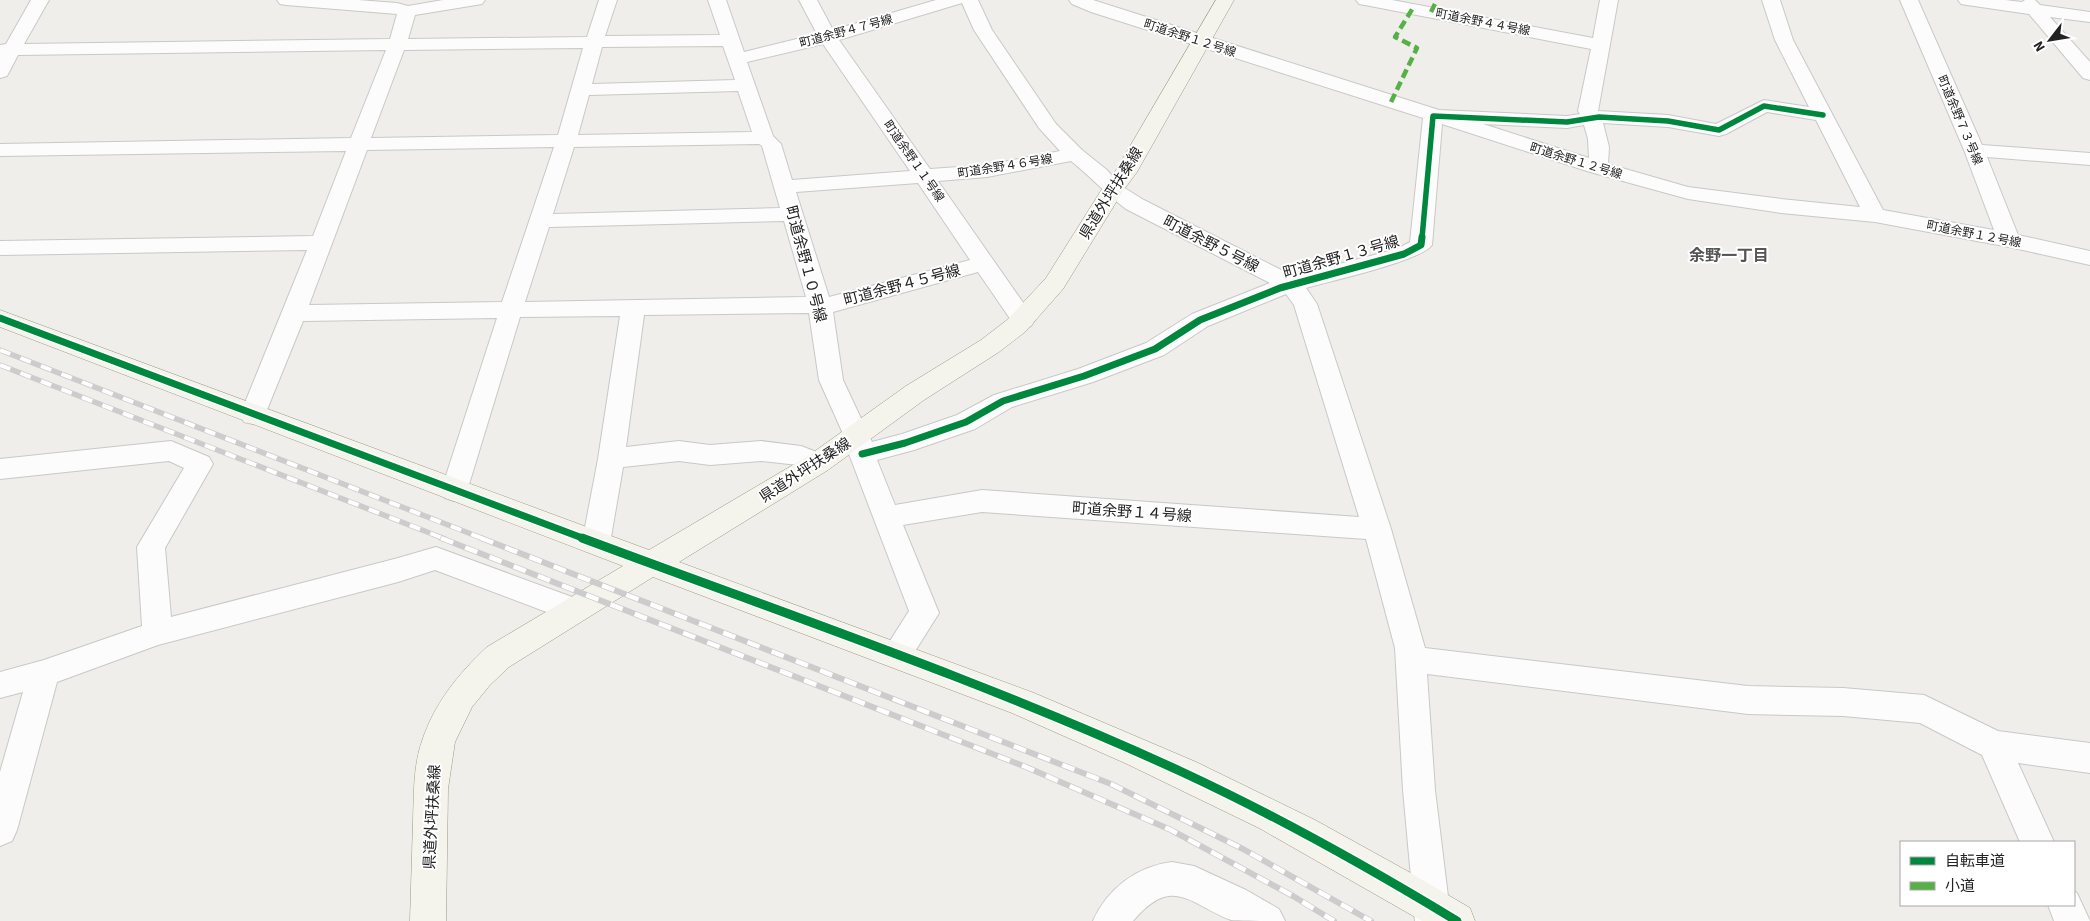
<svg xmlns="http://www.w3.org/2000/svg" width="2090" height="921" font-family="'Source Sans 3','Noto Sans JP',sans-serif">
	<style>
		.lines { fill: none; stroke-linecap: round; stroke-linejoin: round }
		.street-casing { stroke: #c9c8c7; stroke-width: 2 }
		.secondary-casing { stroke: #999a82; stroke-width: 1 }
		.street { fill: #fdfcfc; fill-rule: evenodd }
		.secondary { fill: #f4f4ed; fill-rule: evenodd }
		.rail-far1-casing { stroke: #ccc; stroke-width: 5.5 }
		.rail-casing { stroke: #ccc; stroke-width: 6 }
		.rail-far1 { stroke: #fff; stroke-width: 4; stroke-dasharray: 11; stroke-linecap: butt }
		.rail { stroke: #fff; stroke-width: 4.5; stroke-dasharray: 13; stroke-linecap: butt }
		.quiet { stroke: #55b145; stroke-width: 4.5; stroke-dasharray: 9 4.5; stroke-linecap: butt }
		.cycleway-far2-casing { stroke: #fff; stroke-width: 8 }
		.cycleway-far1-casing { stroke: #fff; stroke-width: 10 }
		.cycleway-casing { stroke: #fff; stroke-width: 12 }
		.cycleway-far2 { stroke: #00873e; stroke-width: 5.5 }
		.cycleway-far1 { stroke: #00873e; stroke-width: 7 }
		.cycleway { stroke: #00873e; stroke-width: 9 }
		.labels { text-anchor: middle; stroke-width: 4; stroke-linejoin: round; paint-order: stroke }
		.far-street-label { font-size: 12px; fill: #222; stroke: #fff }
		.street-label { font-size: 15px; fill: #222; stroke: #fff }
		.neighbourhood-label { font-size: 16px; font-weight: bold; fill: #555; stroke: #fff }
	</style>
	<rect width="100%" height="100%" fill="#f0eeeb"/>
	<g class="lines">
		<defs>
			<g id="street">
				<path d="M 31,0 L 49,0 L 24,44 L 390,39 L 397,14 L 286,5 L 280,4 L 277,0 L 358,0 L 397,3 L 408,6 L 443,0 L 485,0 L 482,4 L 476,5 L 415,15 L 408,39 L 587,37 L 599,0 L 617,0 L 605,36 L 720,35 L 708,0 L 726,0 L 744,52 L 817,34 L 799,0 L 817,0 L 833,30 L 936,0 L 978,0 L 992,30 L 1056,124 L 1082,150 L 1107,170 L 1120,185 L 1142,199 L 1293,276 L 1397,249 L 1410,242 L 1423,118 L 1091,12 L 1072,4 L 1069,0 L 1093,0 L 1439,110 L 1567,116 L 1580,114 L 1578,111 L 1591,49 L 1365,5 L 1359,4 L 1356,0 L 1392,0 L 1593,38 L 1600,0 L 1618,0 L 1598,111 L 1668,115 L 1716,124 L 1764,100 L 1809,107 L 1775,40 L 1762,0 L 1780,0 L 1793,40 L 1883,210 L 1994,230 L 1964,150 L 1900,0 L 1918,0 L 1982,145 L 2090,153 L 2090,165 L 1987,157 L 2018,235 L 2090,251 L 2090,265 L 2009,247 L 1875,222 L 1781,213 L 1688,199 L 1590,172 L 1442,124 L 1432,245 C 1421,261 1330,281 1306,288 L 1317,304 L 1391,529 L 1425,648 L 1748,686 L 1843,688 L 1924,695 L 1998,731 L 2090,743 L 2090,773 L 2018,763 L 2054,842 L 2020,842 L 1982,755 L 1920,723 L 1843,716 L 1748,714 L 1427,674 L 1435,790 L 1451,921 L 1415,921 L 1403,790 L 1395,648 L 1366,539 L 982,512 L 903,525 L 939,613 L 907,664 L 896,668 L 885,664 L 881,655 L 909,611 L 849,454 L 844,436 L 819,380 L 809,313 L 644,315 L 626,447 L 679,441 L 710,445 L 761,441 L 801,446 L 827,456 L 831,463 L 827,470 L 818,473 L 798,465 L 761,461 L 710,465 L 679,461 L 623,467 L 610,543 L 606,551 L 596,554 L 586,551 L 582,543 L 598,459 L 620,316 L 520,317 L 467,491 L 463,498 L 454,501 L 445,498 L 441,491 L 497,318 L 303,321 L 262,422 L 253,424 L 244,422 L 240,415 L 307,250 L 0,255 L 0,241 L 313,236 L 346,151 L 0,156 L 0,144 L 351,138 L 386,50 L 18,55 L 7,76 L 0,78 L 0,45 L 6,44 ZM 962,3 L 974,30 L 1039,128 L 1060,151 L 987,165 L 930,169 L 839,40 ZM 823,44 L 910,171 L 792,180 L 781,144 L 773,136 L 747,62 ZM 723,46 L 735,80 L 592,84 L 602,47 ZM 583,48 L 558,135 L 371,138 L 404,50 ZM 738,91 L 752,132 L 578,135 L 589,95 ZM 1767,112 L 1816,120 L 1860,207 L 1781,199 L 1688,187 L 1608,164 L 1609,147 L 1603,123 L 1668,127 L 1719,136 L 1726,134 ZM 1483,124 L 1567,128 L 1584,125 L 1588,139 L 1589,158 ZM 759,144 L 762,146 L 780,208 L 553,214 L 574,147 ZM 554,147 L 502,302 L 309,305 L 367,150 ZM 1071,161 C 1090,176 1106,194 1126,209 L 1270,283 L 1192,314 L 1146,343 L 1078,369 L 994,395 L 957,415 L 902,434 L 872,442 L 843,380 L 833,312 L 978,272 L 1015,326 L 1023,328 L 1031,326 L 1035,320 L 1031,314 L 938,181 L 987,177 ZM 918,183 L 970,260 L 829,297 L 796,192 ZM 784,221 L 806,297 L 525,302 L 549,227 ZM 1286,294 L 1294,305 L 1359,517 L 982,490 L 895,505 L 877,460 L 914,450 L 975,429 L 1012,407 L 1093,382 L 1164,355 L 1208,326 Z"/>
				<path d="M 1958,0 L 2005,0 L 2022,2 L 2025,0 L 2035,0 L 2040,5 L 2090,12 L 2090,22 L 2050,17 L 2090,62 L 2090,80 L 2083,78 L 2029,14 L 1967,5 L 1961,4 Z"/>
				<path d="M 171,441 L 209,457 L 213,464 L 165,548 L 171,617 L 398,558 L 436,547 L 583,601 L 588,610 L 583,619 L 573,622 L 435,570 L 398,582 L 158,645 L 57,682 L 17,830 L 12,841 L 0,846 L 0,772 L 23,692 L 0,698 L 0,672 L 44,660 L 142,626 L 137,547 L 184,468 L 169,461 L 0,479 L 0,459 Z"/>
				<path d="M 1172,862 L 1194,866 L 1246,890 L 1279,909 L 1285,921 C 1273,921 1240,921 1231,920 C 1189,904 1173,874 1133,921 L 1093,921 C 1107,889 1137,866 1172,862 Z"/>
				<path d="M 2074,891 L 2077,893 L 2090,921 L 2054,921 L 2048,905 L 2074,905 Z"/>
			</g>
			<path id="secondary" d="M 1216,0 L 1234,0 L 1137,172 L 1123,191 L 1063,289 L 1025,332 L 999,352 L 924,400 L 828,470 L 679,562 L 1034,693 L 1196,762 L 1315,820 L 1409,872 L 1470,908 L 1475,921 L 1422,921 L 1259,828 L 1127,764 L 1012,713 L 653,577 L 509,667 L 490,685 L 472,707 L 455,742 L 448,789 L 446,921 L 410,921 C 411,888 412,854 413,821 C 414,795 413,766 422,741 C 434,704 458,674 487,647 L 623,566 L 0,327 L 0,310 L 649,550 L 808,456 L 906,386 L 981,340 L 1007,320 L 1046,278 L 1102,189 L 1116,170 Z"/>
		</defs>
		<!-- street casing -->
		<use href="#street" class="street-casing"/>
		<!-- secondary casing -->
		<use href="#secondary" class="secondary-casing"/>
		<!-- street -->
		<use href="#street" class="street"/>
		<!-- secondary -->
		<use href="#secondary" class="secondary"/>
		<defs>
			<g id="rail-far1">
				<path d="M 0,350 L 484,539"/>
				<path d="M 0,365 L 445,539"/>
			</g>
			<g id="rail">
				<path d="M 441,538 L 1026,767 L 1171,830 L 1293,896 L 1334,921"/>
				<path d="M 481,538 L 1111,784 L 1243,849 L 1371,921"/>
			</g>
		</defs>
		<!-- rail-far1 casing -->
		<use href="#rail-far1" class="rail-far1-casing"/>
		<!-- rail casing -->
		<use href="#rail" class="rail-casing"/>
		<!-- rail-far1 -->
		<use href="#rail-far1" class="rail-far1"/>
		<!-- rail -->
		<use href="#rail" class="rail"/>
		<!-- quiet -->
		<g class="quiet">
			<path d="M 1431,12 L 1437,0"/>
			<path d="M 1391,102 L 1417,48 L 1395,37 L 1413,8"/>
		</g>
		<defs>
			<path id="cycleway-far2" d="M 1422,238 L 1433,116 L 1567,122 L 1599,117 L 1668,121 L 1719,130 L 1764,106 L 1823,115"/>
			<g id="cycleway-far1">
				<path d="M 0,318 L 585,539"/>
				<path d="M 862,454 L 905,443 L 966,422 L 1003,401 L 1084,376 L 1155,349 L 1200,320 L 1280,288 L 1404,254 L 1421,245 L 1422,237"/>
			</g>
			<path id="cycleway" d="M 582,538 C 783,613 987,682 1182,772 C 1277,816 1368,867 1457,921"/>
		</defs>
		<!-- cycleway-far2 casing -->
		<use href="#cycleway-far2" class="cycleway-far2-casing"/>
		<!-- cycleway-far1 casing -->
		<use href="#cycleway-far1" class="cycleway-far1-casing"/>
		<!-- cycleway casing -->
		<use href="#cycleway" class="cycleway-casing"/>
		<!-- cycleway-far2 -->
		<use href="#cycleway-far2" class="cycleway-far2"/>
		<!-- cycleway-far1 -->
		<use href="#cycleway-far1" class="cycleway-far1"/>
		<!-- cycleway -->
		<use href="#cycleway" class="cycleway"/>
	</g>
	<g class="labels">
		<!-- far-street labels -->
		<g class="far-street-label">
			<text transform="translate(1483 22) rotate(11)" y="4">町道余野４４号線</text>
			<text transform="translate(846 31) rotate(-15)" y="4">町道余野４７号線</text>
			<text transform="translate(1190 38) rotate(18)" y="4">町道余野１２号線</text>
			<text transform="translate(1960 120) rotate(67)" y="4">町道余野７３号線</text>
			<text transform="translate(914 161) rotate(55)" y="4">町道余野１１号線</text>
			<text transform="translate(1576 161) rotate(17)" y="4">町道余野１２号線</text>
			<text transform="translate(1005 166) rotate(-9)" y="4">町道余野４６号線</text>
			<text transform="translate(1974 234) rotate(11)" y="4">町道余野１２号線</text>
		</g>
		<!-- street labels -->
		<g class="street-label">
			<text transform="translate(1111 193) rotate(-58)" y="5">県道外坪扶桑線</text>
			<text transform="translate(1211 244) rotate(27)" y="5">町道余野５号線</text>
			<text transform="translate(1341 257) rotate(-16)" y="5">町道余野１３号線</text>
			<text transform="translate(806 264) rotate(75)" y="5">町道余野１０号線</text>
			<text transform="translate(902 285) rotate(-15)" y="5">町道余野４５号線</text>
			<text transform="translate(805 470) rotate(-33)" y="5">県道外坪扶桑線</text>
			<text transform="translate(1132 512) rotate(4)" y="5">町道余野１４号線</text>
			<text transform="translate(432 817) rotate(-87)" y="5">県道外坪扶桑線</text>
		</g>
		<!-- neighbourhood labels -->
		<g class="neighbourhood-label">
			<text x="1729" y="261">余野一丁目</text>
		</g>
	</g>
	<!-- legend -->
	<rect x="1900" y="841" width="175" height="65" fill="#ffffff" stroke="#a7a7a7"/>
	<rect x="1910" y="857" width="25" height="8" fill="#00873e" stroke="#a7a7a7"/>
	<text x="1945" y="866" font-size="15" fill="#222222">自転車道</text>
	<rect x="1910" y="882" width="25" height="8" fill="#55b145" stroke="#a7a7a7"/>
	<text x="1945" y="891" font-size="15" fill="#222222">小道</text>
	<!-- north arrow -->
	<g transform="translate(2050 40) rotate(239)" stroke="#ffffff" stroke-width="4" paint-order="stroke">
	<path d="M0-4L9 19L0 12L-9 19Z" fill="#222222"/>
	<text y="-8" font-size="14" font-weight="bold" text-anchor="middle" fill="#222222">N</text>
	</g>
</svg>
